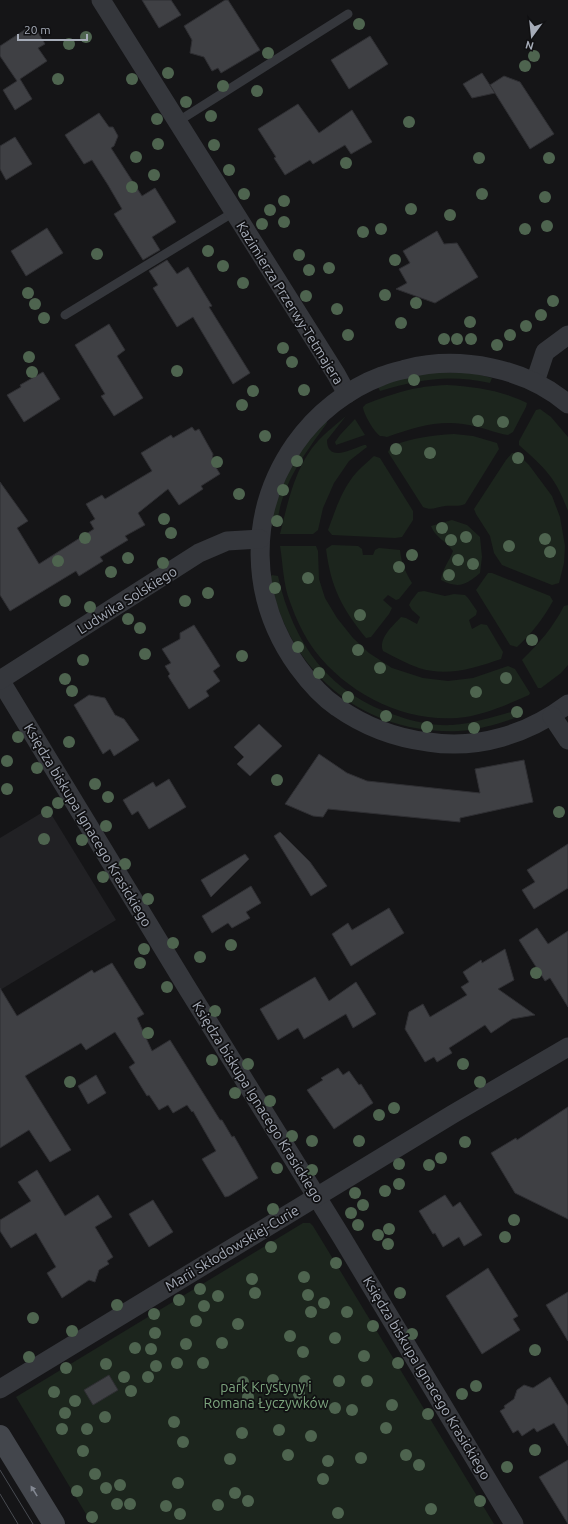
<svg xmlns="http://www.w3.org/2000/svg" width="568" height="1524" font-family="Ubuntu,sans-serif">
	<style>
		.built { fill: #212124 }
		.green { fill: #1c251d }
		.building { fill: #3f4044; stroke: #2f2f33 }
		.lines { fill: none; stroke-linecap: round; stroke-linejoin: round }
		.service { stroke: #35373c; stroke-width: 9 }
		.minor { stroke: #35373c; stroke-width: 19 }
		.secondary { stroke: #43464c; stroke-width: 22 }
		.tram { stroke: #484b51; stroke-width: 1 }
		.tree { fill: #4e644f }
		.oneway { fill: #838892 }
		.labels { text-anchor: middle; stroke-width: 3.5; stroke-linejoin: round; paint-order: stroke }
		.street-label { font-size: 14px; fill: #a6acb8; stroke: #101012 }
		.park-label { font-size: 14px; fill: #7ca47d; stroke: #101012 }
	</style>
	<rect width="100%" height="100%" fill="#151517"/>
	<!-- built -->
	<path class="built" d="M 48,809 L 116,920 L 0,990 L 0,838 Z"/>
	<!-- green -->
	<g class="green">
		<path d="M 433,372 L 473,373 L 492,378 L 490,383 C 449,374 420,379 380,391 L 378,387 L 393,381 Z"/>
		<path d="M 447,385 C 475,387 501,390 527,403 L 526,407 L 513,432 L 508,435 C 498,434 488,429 478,427 C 443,418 420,426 387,437 C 384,436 382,436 380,436 C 374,432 363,413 363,407 L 366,404 C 395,393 415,386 447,385 Z"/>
		<path d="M 540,409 L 551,417 L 568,437 L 568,511 C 556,478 545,468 519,445 L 519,441 L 536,410 Z"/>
		<path d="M 346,416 L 327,440 C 327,463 352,449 364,445 L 366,445 L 367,447 L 349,461 L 334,483 L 323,508 L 318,530 L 313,534 L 280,534 C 288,502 295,466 318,441 C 326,432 337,424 346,416 Z"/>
		<path d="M 355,419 L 365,435 L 336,445 L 335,442 L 340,435 Z"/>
		<path d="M 326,420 L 327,423 C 304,455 282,483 277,524 L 273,524 L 269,522 L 290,455 Z"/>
		<path d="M 454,434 L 473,436 L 497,443 L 499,449 L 465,504 C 458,507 453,505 445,506 C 437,507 431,511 423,507 L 388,452 L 391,446 C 412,438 432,435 454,434 Z"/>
		<path d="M 512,453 L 519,455 L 529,465 L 552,496 L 560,517 L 565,546 L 564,563 L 559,583 L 552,585 L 502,565 L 494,553 L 490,536 L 476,514 L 474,509 L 506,460 Z"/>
		<path d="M 374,456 L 380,458 L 413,511 L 413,520 L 402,537 L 395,538 L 332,535 L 328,530 C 335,511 342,489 356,473 C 361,467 368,462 374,456 Z"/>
		<path d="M 452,520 L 467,525 L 480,537 L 482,557 L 480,573 C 466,585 459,589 441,580 C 442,569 449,562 453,551 C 446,541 435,537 431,526 Z"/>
		<path d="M 332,545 L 358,546 L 362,549 L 363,555 L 373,555 L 375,550 L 379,548 L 400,550 C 401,563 406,573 412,583 L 399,599 L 396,600 L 388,595 L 383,600 L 392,608 L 389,614 L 371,637 L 366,638 C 342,608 331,588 326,549 Z"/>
		<path d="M 280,546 L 316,546 L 318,551 L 319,579 L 325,598 L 337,618 L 353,638 L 369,653 L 392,668 L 423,678 L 448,681 L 473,678 L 508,666 L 515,669 L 530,693 L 529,695 C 506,705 482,716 457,718 C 403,722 347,693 315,651 C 304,636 296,619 290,602 C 283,584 283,564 280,546 Z"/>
		<path d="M 488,573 L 492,573 L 550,596 L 553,601 C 543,619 532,633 517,647 L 510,645 L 476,590 Z"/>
		<path d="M 272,575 L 278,576 C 293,644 330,695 398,716 C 414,722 435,726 452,725 C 472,724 492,717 511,712 L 515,718 C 497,724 478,730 459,731 C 362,735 288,671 270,578 Z"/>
		<path d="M 424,591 L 445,596 L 454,594 L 465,595 L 468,598 L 477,611 L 476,615 L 469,620 L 472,629 L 481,624 L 487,625 L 503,652 L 501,659 C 475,668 447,677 419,668 C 407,664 395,657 383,651 C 378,638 393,626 401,617 L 406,618 L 417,624 L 420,617 L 412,610 L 409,605 L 411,601 L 418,592 Z"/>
		<path d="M 568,605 L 568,665 L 561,673 L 541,688 L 538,688 L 522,660 C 540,642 552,629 564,606 Z"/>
		<path d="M 303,1223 L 310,1223 L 313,1226 L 494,1524 L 92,1524 L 16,1397 Z"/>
	</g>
	<!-- building -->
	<g class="building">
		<path d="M 142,0 L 171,0 L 181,15 L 159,28 Z"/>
		<path d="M 225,0 L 228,0 L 260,50 L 221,73 L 218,68 L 212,71 L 204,57 L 190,53 L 192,40 L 184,26 Z"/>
		<path d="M 34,26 L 45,44 L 38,48 L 47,61 L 20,79 L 32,99 L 15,110 L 3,90 L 17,81 L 0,56 L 0,46 L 26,29 L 27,30 Z"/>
		<path d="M 370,36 L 388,64 L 349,89 L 331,60 Z"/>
		<path d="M 482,73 L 495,93 L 472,98 L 463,84 Z"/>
		<path d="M 504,76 L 520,82 L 554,134 L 530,149 L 490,85 Z"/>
		<path d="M 298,104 L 319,133 L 352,110 L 372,142 L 351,154 L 345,145 L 313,164 L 310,160 L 285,175 L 274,158 L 276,157 L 258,129 Z"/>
		<path d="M 99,113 L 109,127 L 113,127 L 118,136 L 114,146 L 111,148 L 142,196 L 155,188 L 176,222 L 152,237 L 160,250 L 143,260 L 114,214 L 122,209 L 108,185 L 92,160 L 84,164 L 65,135 Z"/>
		<path d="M 15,137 L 32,164 L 6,180 L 0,169 L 0,146 Z"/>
		<path d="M 47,228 L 63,253 L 26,276 L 11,251 Z"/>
		<path d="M 437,231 L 444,244 L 457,243 L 478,277 L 435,303 L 396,289 L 407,283 L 399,269 L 410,263 L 403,251 Z"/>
		<path d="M 167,260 L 177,274 L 188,267 L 212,306 L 209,307 L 250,373 L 233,384 L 193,317 L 177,327 L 153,288 L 158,285 L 149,271 Z"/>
		<path d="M 109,324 L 125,350 L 117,356 L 143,398 L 114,416 L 101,396 L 105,394 L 75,345 Z"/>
		<path d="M 43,372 L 60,399 L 24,422 L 7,395 L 21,387 L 20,385 Z"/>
		<path d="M 192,427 L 195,431 L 199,429 L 213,454 L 212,461 L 220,474 L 201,486 L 203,489 L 179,505 L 168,489 L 138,513 L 145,525 L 125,536 L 128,540 L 100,557 L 103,561 L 79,576 L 76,571 L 10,611 L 0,595 L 0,482 L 28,521 L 17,528 L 39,564 L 94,529 L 90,522 L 95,519 L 86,504 L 102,495 L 105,499 L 152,471 L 141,453 L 171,435 L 173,438 Z"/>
		<path d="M 194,625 L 220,666 L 213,671 L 220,681 L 206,691 L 209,696 L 189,709 L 168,676 L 170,674 L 165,666 L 171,663 L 162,649 L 180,639 L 180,633 Z"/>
		<path d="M 89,695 L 105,698 L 115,715 L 124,719 L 139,740 L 114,756 L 110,749 L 103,754 L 74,705 Z"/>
		<path d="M 259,724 L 282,746 L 250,776 L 237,764 L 244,757 L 234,747 Z"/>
		<path d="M 319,754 L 347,773 L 367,781 L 480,793 L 475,769 L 524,760 L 533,802 L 460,818 L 460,822 L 328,809 L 323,817 L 313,816 L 285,804 Z"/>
		<path d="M 169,779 L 186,807 L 149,829 L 138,811 L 132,815 L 123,800 L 153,782 L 156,787 Z"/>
		<path d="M 280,832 L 310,862 L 327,886 L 311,896 L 274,836 Z"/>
		<path d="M 568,844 L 568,888 L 534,909 L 522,890 L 535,882 L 527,870 Z"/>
		<path d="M 245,854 L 249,859 L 211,897 L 201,880 Z"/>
		<path d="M 251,886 L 261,903 L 246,912 L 250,918 L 232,928 L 228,923 L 212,933 L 202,916 Z"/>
		<path d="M 389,908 L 404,933 L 351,966 L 332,934 L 348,923 L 352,930 Z"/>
		<path d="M 537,928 L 548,944 L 568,931 L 568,1007 L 550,978 L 545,981 L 519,940 Z"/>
		<path d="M 505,949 L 514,980 L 498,989 L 535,1015 L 512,1019 L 491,1033 L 485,1025 L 449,1048 L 452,1053 L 437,1062 L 434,1057 L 425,1062 L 405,1029 L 409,1012 L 423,1004 L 430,1017 L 467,995 L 461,987 L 469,982 L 463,972 L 481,960 L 482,963 Z"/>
		<path d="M 112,963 L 144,1014 L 137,1018 L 152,1051 L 170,1040 L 220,1120 L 222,1120 L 232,1137 L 234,1136 L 258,1178 L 229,1196 L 225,1197 L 202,1159 L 216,1151 L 193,1111 L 192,1112 L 187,1105 L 173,1113 L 168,1105 L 159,1110 L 149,1095 L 147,1096 L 129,1067 L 135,1063 L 115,1032 L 86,1050 L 81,1043 L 25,1076 L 71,1150 L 50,1162 L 29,1130 L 0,1148 L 0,988 L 17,1016 L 92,970 L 94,973 Z"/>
		<path d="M 315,977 L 329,1001 L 356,982 L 376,1014 L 353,1028 L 346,1014 L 304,1039 L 298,1028 L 278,1040 L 260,1009 Z"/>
		<path d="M 338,1068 L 343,1075 L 349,1071 L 359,1085 L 361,1084 L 373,1103 L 334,1129 L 307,1090 L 323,1080 L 321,1078 Z"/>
		<path d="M 96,1075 L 106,1093 L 88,1104 L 78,1086 Z"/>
		<path d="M 568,1107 L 568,1219 L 515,1193 L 491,1153 L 516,1138 L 517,1140 Z"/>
		<path d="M 37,1170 L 65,1216 L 98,1195 L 112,1217 L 95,1227 L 113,1257 L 107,1261 L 109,1264 L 99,1270 L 95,1282 L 89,1280 L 62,1298 L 47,1273 L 56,1267 L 36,1233 L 11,1248 L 0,1231 L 0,1220 L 31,1201 L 18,1182 Z"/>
		<path d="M 445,1195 L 453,1207 L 460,1202 L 482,1235 L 464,1246 L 459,1237 L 443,1247 L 435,1233 L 433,1234 L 419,1211 Z"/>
		<path d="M 153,1200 L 173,1232 L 149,1247 L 129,1214 Z"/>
		<path d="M 488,1268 L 518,1316 L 513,1319 L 520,1330 L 482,1354 L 446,1296 Z"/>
		<path d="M 568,1292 L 568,1341 L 546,1305 Z"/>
		<path d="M 109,1375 L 118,1390 L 93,1405 L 84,1390 Z"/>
		<path d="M 550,1377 L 568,1406 L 568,1446 L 554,1423 L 537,1432 L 534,1428 L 522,1436 L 518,1430 L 513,1433 L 500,1411 L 505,1408 L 504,1406 L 514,1399 L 517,1390 L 524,1385 L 533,1388 Z"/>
		<path d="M 568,1460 L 568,1524 L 539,1477 Z"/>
	</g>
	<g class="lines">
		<!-- service -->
		<g class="service">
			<path d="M 177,122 L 348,14"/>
			<path d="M 65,315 L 234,212"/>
		</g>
		<!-- minor -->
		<g class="minor">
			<path d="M 101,0 L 336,374 L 347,394"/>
			<path d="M 535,382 L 545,352 L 568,335"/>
			<path d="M 568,404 C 526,368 459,355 406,369 C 398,371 389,373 382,376 C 347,389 316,414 295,444 C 247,513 249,599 298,667 C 309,682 322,697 337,707 C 364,726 395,738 428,742 C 478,750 528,734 568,704"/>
			<path d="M 0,680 L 186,986 L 341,1236 L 514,1524"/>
			<path d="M 0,680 L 199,553 L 227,541 L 260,539"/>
			<path d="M 552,716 L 568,740"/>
			<path d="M 0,1389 L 453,1114 L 568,1047"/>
		</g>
		<!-- secondary -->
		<path class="secondary" d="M 0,1436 L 54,1524"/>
		<!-- tram -->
		<g class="tram">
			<path d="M 0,1470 L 33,1524"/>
			<path d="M 0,1494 L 18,1524"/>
		</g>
	</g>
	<!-- trees -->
	<g class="tree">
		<circle cx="359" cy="24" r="6"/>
		<circle cx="86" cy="37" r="6"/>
		<circle cx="69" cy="44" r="6"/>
		<circle cx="268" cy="53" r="6"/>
		<circle cx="534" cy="56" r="6"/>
		<circle cx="525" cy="66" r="6"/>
		<circle cx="168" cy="73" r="6"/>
		<circle cx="58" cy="79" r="6"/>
		<circle cx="132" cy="79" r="6"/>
		<circle cx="223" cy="86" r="6"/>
		<circle cx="257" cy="91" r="6"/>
		<circle cx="186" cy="102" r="6"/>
		<circle cx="211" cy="116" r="6"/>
		<circle cx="157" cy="119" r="6"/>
		<circle cx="409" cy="122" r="6"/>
		<circle cx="158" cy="144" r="6"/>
		<circle cx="214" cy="145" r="6"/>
		<circle cx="136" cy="157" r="6"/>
		<circle cx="479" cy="158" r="6"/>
		<circle cx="549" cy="158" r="6"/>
		<circle cx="346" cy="163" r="6"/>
		<circle cx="229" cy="170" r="6"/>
		<circle cx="154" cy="175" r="6"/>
		<circle cx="132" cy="187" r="6"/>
		<circle cx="244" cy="194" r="6"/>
		<circle cx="482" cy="194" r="6"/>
		<circle cx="545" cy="197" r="6"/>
		<circle cx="284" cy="201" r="6"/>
		<circle cx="411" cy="209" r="6"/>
		<circle cx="270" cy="210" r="6"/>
		<circle cx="450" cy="215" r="6"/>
		<circle cx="284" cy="222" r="6"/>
		<circle cx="262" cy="224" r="6"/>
		<circle cx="547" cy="226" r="6"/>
		<circle cx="381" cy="229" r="6"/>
		<circle cx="525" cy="229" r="6"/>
		<circle cx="363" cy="232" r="6"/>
		<circle cx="208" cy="251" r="6"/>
		<circle cx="97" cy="254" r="6"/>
		<circle cx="299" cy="255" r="6"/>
		<circle cx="395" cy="260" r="6"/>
		<circle cx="223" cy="266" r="6"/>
		<circle cx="329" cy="268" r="6"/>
		<circle cx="309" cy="270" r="6"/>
		<circle cx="243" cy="283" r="6"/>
		<circle cx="28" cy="293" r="6"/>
		<circle cx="385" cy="295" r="6"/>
		<circle cx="306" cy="296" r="6"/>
		<circle cx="553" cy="301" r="6"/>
		<circle cx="416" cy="303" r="6"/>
		<circle cx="35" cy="304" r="6"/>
		<circle cx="337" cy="309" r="6"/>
		<circle cx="541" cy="315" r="6"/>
		<circle cx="44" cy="318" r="6"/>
		<circle cx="470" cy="322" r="6"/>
		<circle cx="401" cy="323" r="6"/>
		<circle cx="526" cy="326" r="6"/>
		<circle cx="348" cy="335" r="6"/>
		<circle cx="510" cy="335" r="6"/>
		<circle cx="444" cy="339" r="6"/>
		<circle cx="457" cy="339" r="6"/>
		<circle cx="471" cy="339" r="6"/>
		<circle cx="497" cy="345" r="6"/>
		<circle cx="283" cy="348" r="6"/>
		<circle cx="29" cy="357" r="6"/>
		<circle cx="292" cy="362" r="6"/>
		<circle cx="177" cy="371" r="6"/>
		<circle cx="32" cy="372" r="6"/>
		<circle cx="414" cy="380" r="6"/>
		<circle cx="304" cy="390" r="6"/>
		<circle cx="253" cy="391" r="6"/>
		<circle cx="242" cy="405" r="6"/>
		<circle cx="478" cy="421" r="6"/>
		<circle cx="503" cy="422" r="6"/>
		<circle cx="265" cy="436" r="6"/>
		<circle cx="396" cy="449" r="6"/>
		<circle cx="430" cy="453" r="6"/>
		<circle cx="518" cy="458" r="6"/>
		<circle cx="297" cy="461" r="6"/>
		<circle cx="217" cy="462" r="6"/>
		<circle cx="283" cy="490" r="6"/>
		<circle cx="239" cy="494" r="6"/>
		<circle cx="164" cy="519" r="6"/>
		<circle cx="277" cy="521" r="6"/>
		<circle cx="442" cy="528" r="6"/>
		<circle cx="171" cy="533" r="6"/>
		<circle cx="466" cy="537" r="6"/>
		<circle cx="85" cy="538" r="6"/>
		<circle cx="545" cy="539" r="6"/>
		<circle cx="451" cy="540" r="6"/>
		<circle cx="509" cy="546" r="6"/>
		<circle cx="550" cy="552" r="6"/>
		<circle cx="412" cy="555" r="6"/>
		<circle cx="128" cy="558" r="6"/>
		<circle cx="458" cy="560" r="6"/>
		<circle cx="58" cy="561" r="6"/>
		<circle cx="163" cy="563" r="6"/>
		<circle cx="473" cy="564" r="6"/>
		<circle cx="399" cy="567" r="6"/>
		<circle cx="111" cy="572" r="6"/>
		<circle cx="449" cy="575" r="6"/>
		<circle cx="308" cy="578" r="6"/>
		<circle cx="275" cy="588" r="6"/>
		<circle cx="208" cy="593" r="6"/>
		<circle cx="65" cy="601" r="6"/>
		<circle cx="185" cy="601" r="6"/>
		<circle cx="90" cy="607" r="6"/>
		<circle cx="360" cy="615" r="6"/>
		<circle cx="128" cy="619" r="6"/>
		<circle cx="140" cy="628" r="6"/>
		<circle cx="532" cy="640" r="6"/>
		<circle cx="298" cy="647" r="6"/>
		<circle cx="358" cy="650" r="6"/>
		<circle cx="145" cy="654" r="6"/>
		<circle cx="242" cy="656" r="6"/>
		<circle cx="83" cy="660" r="6"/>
		<circle cx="380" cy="668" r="6"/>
		<circle cx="319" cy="673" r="6"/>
		<circle cx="506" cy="678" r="6"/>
		<circle cx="65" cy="679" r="6"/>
		<circle cx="72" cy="691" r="6"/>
		<circle cx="476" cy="692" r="6"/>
		<circle cx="348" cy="697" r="6"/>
		<circle cx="517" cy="712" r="6"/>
		<circle cx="386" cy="716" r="6"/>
		<circle cx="427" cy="727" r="6"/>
		<circle cx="474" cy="728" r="6"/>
		<circle cx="18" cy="737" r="6"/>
		<circle cx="69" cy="742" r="6"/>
		<circle cx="7" cy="761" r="6"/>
		<circle cx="37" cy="768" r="6"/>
		<circle cx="277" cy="780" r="6"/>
		<circle cx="95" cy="784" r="6"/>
		<circle cx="7" cy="789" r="6"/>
		<circle cx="108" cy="797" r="6"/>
		<circle cx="58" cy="803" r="6"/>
		<circle cx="47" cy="812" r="6"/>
		<circle cx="559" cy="812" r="6"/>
		<circle cx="106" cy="826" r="6"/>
		<circle cx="44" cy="839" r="6"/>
		<circle cx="82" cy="840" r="6"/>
		<circle cx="125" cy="864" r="6"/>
		<circle cx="103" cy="877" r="6"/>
		<circle cx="148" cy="899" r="6"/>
		<circle cx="173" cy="943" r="6"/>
		<circle cx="231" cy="945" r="6"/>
		<circle cx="144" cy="949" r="6"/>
		<circle cx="200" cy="957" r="6"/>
		<circle cx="140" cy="963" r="6"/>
		<circle cx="536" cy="973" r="6"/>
		<circle cx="167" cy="987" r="6"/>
		<circle cx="215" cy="1011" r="6"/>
		<circle cx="148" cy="1033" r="6"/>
		<circle cx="212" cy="1060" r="6"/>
		<circle cx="248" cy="1064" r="6"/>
		<circle cx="463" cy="1064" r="6"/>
		<circle cx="70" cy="1082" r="6"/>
		<circle cx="480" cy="1082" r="6"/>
		<circle cx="235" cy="1093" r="6"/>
		<circle cx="270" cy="1101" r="6"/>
		<circle cx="394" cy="1108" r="6"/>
		<circle cx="379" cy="1115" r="6"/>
		<circle cx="292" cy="1136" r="6"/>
		<circle cx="312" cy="1141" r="6"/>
		<circle cx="359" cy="1141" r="6"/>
		<circle cx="465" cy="1142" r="6"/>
		<circle cx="441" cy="1158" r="6"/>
		<circle cx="399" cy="1164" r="6"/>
		<circle cx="429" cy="1165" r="6"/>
		<circle cx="277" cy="1168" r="6"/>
		<circle cx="312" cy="1170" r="6"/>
		<circle cx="399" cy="1184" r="6"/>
		<circle cx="385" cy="1191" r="6"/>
		<circle cx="355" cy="1193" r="6"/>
		<circle cx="363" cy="1205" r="6"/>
		<circle cx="273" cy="1209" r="6"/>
		<circle cx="351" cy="1213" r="6"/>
		<circle cx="514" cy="1220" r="6"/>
		<circle cx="358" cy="1225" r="6"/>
		<circle cx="389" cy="1229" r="6"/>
		<circle cx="378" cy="1235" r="6"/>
		<circle cx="505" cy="1237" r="6"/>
		<circle cx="388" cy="1244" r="6"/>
		<circle cx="271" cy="1247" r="6"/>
		<circle cx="336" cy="1263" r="6"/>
		<circle cx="304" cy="1277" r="6"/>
		<circle cx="252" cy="1279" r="6"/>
		<circle cx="200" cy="1289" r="6"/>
		<circle cx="255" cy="1293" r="6"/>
		<circle cx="400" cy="1293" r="6"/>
		<circle cx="308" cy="1295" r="6"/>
		<circle cx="218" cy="1296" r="6"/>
		<circle cx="179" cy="1300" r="6"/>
		<circle cx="324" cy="1303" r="6"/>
		<circle cx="117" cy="1305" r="6"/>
		<circle cx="204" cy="1306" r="6"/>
		<circle cx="311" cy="1312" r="6"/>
		<circle cx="347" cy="1312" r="6"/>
		<circle cx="154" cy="1314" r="6"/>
		<circle cx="33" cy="1318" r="6"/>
		<circle cx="196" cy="1321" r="6"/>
		<circle cx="238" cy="1324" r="6"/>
		<circle cx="373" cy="1326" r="6"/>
		<circle cx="72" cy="1331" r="6"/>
		<circle cx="155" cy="1333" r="6"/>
		<circle cx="412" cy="1334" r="6"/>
		<circle cx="290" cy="1336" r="6"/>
		<circle cx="335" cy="1338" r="6"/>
		<circle cx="222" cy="1343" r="6"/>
		<circle cx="186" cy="1344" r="6"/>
		<circle cx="135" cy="1348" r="6"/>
		<circle cx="151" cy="1349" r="6"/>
		<circle cx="535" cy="1350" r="6"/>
		<circle cx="303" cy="1352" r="6"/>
		<circle cx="364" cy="1356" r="6"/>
		<circle cx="29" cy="1357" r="6"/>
		<circle cx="177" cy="1363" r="6"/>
		<circle cx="203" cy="1363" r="6"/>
		<circle cx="398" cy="1363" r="6"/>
		<circle cx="106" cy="1364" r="6"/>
		<circle cx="156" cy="1366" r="6"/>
		<circle cx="66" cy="1368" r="6"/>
		<circle cx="124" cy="1377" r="6"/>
		<circle cx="148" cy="1377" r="6"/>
		<circle cx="273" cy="1380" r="6"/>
		<circle cx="305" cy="1381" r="6"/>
		<circle cx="339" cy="1381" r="6"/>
		<circle cx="367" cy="1381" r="6"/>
		<circle cx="243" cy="1382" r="6"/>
		<circle cx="476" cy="1386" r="6"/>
		<circle cx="131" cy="1391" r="6"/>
		<circle cx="54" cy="1392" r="6"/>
		<circle cx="299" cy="1394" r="6"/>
		<circle cx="462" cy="1394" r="6"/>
		<circle cx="248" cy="1397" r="6"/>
		<circle cx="75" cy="1401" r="6"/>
		<circle cx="392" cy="1405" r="6"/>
		<circle cx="335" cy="1408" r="6"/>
		<circle cx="352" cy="1410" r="6"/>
		<circle cx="65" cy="1413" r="6"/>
		<circle cx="428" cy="1414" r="6"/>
		<circle cx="105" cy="1417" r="6"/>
		<circle cx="174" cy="1422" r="6"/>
		<circle cx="386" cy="1428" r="6"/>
		<circle cx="62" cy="1429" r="6"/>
		<circle cx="87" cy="1429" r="6"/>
		<circle cx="279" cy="1430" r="6"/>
		<circle cx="242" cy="1433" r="6"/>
		<circle cx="311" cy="1436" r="6"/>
		<circle cx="183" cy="1442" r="6"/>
		<circle cx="535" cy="1450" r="6"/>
		<circle cx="83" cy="1451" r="6"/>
		<circle cx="288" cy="1455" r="6"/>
		<circle cx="406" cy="1455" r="6"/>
		<circle cx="361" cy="1458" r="6"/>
		<circle cx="230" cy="1459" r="6"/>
		<circle cx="328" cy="1461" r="6"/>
		<circle cx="419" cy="1465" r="6"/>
		<circle cx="507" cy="1467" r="6"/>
		<circle cx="95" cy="1474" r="6"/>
		<circle cx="323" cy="1479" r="6"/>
		<circle cx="178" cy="1483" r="6"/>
		<circle cx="120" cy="1485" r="6"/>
		<circle cx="106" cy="1488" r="6"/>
		<circle cx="77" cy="1491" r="6"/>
		<circle cx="235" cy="1493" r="6"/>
		<circle cx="248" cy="1501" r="6"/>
		<circle cx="480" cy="1501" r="6"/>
		<circle cx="117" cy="1504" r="6"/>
		<circle cx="130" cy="1504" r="6"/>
		<circle cx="218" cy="1505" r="6"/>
		<circle cx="166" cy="1506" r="6"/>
		<circle cx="431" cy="1509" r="6"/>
		<circle cx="338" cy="1513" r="6"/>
		<circle cx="180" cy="1514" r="6"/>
		<circle cx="92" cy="1517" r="6"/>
	</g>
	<!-- one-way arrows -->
	<defs><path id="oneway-solid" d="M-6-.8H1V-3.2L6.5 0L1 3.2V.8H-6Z"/></defs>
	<use class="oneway" href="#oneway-solid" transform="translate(34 1491) rotate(-122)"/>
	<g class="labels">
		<!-- street labels -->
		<g class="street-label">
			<text transform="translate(290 303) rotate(58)" y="5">Kazimierza Przerwy-Tetmajera</text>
			<text transform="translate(127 600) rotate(-32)" y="5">Ludwika Solskiego</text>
			<text transform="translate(88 825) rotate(59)" y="5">Księdza biskupa Ignacego Krasickiego</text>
			<text transform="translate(258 1102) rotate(58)" y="5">Księdza biskupa Ignacego Krasickiego</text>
			<text transform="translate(232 1248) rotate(-31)" y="5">Marii Skłodowskiej-Curie</text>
			<text transform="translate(427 1378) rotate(59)" y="5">Księdza biskupa Ignacego Krasickiego</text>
		</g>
		<!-- park labels -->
		<g class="park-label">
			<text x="266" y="1392">park Krystyny i<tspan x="266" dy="16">Romana Łyczywków</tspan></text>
		</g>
	</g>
	<!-- north arrow -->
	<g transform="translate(532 36) rotate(195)" stroke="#101012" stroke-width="3" paint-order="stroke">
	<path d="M0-3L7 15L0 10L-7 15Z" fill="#a6acb8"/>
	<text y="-6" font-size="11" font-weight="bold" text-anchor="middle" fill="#a6acb8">N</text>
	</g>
	<!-- scale -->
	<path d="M18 34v6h69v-6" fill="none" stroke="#a6acb8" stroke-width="2"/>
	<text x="24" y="34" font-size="12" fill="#a6acb8" stroke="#101012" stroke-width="3" paint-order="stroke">20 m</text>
</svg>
